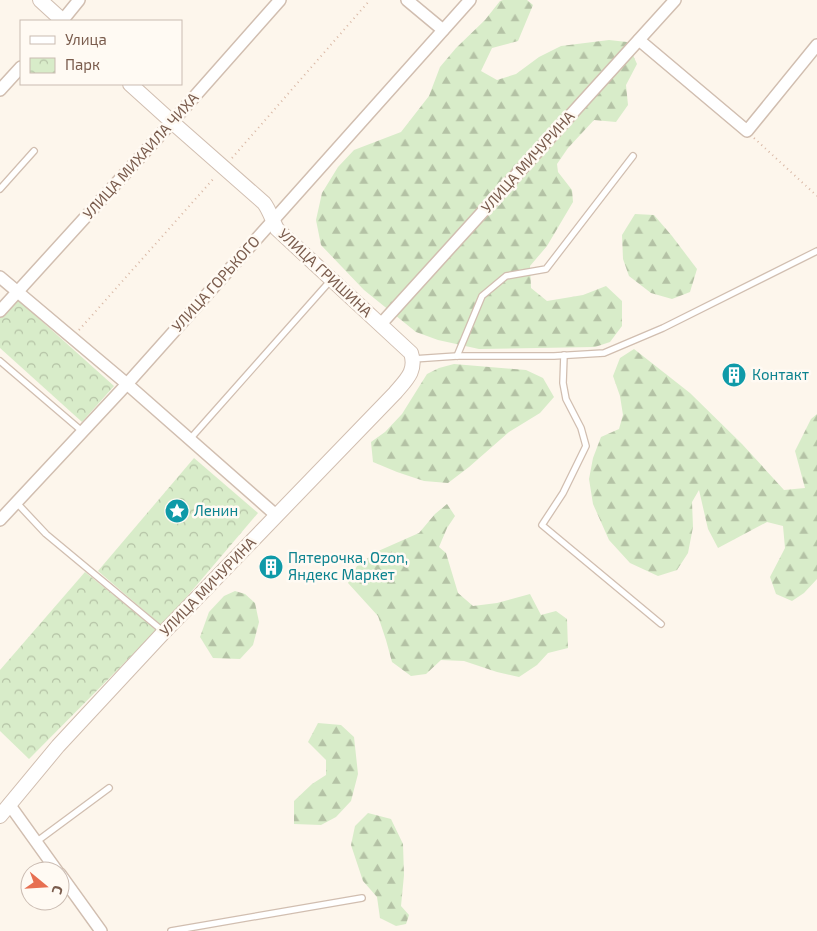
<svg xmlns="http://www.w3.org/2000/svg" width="817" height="931" font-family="'Exo 2',sans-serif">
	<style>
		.forest { fill: url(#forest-firs) }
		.park { fill: url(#park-crowns) }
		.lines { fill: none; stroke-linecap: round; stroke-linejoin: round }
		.service-casing { stroke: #d1beb0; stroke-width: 8 }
		.minor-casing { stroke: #d1beb0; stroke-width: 14 }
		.tertiary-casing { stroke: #d1beb0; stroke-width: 16 }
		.path { stroke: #d9b8a5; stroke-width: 2; stroke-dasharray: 1 4; stroke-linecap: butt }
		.service { stroke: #fff; stroke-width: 5.5 }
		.minor { stroke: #fff; stroke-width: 11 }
		.tertiary { stroke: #fff; stroke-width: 14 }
		.labels { text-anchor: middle; stroke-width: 5; stroke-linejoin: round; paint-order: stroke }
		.street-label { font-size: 15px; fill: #7a5c4d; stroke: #fffaf3 }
		.culture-label { font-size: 15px; fill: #0d838f; stroke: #fffaf3; text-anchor: start }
	</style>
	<defs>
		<pattern id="forest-firs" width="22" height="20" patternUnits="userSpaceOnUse" patternTransform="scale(1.25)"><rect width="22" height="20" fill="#d8ecc9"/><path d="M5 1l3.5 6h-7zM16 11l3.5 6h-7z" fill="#b4c2a5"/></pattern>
		<pattern id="park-crowns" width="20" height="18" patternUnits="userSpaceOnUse" patternTransform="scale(1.25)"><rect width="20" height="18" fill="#d8ecc9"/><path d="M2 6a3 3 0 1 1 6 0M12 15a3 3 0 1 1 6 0" fill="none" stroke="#b4c2a5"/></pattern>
	</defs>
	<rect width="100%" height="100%" fill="#fdf6ec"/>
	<!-- forest -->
	<g class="forest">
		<path d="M 503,0 L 527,0 L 533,5 L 518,41 L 492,48 L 481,71 L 497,80 L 516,74 L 539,57 L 561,46 L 609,40 L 627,42 L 637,64 L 626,85 L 628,105 L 616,122 L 594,120 L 568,148 L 557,164 L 558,172 L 572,190 L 573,202 L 547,246 L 530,266 L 531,288 L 547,301 L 583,295 L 606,286 L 622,301 L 622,326 L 610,342 L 595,347 L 479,349 L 438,340 L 416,332 L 364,290 L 321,245 L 316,220 L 322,193 L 338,167 L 354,150 L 401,132 L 429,96 L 440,67 L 456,48 L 485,20 L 500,1 Z"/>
		<path d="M 635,214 L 654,215 L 672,236 L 697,269 L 690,292 L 672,299 L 651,293 L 629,276 L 623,259 L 622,235 Z"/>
		<path d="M 634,349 L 690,393 L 742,444 L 784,490 L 805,488 L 795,451 L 811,419 L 817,414 L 817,579 L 804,593 L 792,601 L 776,594 L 770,577 L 785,548 L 783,526 L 767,522 L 718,548 L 708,529 L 699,490 L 692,502 L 693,527 L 688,553 L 677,570 L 658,576 L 630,563 L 609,540 L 593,504 L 589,479 L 593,458 L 601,437 L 619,429 L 623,415 L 620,396 L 613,376 L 620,358 Z"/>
		<path d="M 454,364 L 526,370 L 543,378 L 554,397 L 540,413 L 509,432 L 469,467 L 448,483 L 424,481 L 397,472 L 373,462 L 371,442 L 385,432 L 402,414 L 427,374 L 439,368 Z"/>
		<path d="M 447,504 L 455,516 L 447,528 L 439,547 L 446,553 L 458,593 L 473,606 L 497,603 L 530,594 L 541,615 L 556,611 L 567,619 L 568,648 L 548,653 L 537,665 L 519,677 L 497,672 L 464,661 L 441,660 L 426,674 L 411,676 L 392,662 L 386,640 L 378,616 L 348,583 L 357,566 L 376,552 L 419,533 L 435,514 Z"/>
		<path d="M 235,591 L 245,594 L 255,603 L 259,622 L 253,645 L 240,659 L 213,658 L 200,637 L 209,612 L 224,596 Z"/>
		<path d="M 318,723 L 341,725 L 354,737 L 358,774 L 351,801 L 336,817 L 321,825 L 294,824 L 294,801 L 312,784 L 326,775 L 326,760 L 308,742 Z"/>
		<path d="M 368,813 L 391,819 L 403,844 L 404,875 L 401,906 L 409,915 L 406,924 L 396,926 L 380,918 L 377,897 L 363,881 L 351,845 L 355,826 Z"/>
	</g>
	<!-- park -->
	<g class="park">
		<path d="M 16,298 L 114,386 L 82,422 L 0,348 L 0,317 Z"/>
		<path d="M 194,458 L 258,513 L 162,626 L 98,571 Z"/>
		<path d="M 85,572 L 157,630 L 29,759 L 0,731 L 0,670 Z"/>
	</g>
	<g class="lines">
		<defs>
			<g id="service">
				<path d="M 0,189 L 34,151"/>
				<path d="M 564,355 L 563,383 L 566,399 L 581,428 L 586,446 L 563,493 L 542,525 L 661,624"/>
				<path d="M 457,356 L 482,296 L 506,276 L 546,269 L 633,156"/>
				<path d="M 413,359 L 457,356 L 554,356 L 604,353 L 663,328 L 817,251"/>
				<path d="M 0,361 L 83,432"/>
				<path d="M 190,439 L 331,280"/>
				<path d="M 16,502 L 46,534 L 164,632"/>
				<path d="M 36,842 L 109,788"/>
				<path d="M 171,931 L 362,898"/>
			</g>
			<g id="minor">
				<path d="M 407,0 L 443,30"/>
				<path d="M 62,21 L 79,0"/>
				<path d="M 639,40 L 747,131 L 817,45"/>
				<path d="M 0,90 L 21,67"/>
				<path d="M 0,277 L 127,384 L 277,516"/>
				<path d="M 0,311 L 172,122 L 280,0"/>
				<path d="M 380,325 L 675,0"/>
				<path d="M 0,520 L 127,384 L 470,0"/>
				<path d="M 9,804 L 57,871"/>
				<path d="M 60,874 L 101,931"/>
			</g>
			<g id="tertiary">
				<path d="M 40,0 L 63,21"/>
				<path d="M 0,816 L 58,746 L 164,632 L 395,393 C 406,380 417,371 411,353 L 277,229 C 272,220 270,211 264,203 L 172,122 L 130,84"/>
			</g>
		</defs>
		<!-- service casing -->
		<use href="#service" class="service-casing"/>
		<!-- minor casing -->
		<use href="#minor" class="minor-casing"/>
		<!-- tertiary casing -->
		<use href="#tertiary" class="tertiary-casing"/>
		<!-- path -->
		<g class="path">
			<path d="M 754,138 L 817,196"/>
			<path d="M 232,158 L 370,0"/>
			<path d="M 79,330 L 215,177"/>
		</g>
		<!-- service -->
		<use href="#service" class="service"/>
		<!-- minor -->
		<use href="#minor" class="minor"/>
		<!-- tertiary -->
		<use href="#tertiary" class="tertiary"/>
	</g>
	<!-- icons -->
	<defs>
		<symbol id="building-disc" viewBox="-11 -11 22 22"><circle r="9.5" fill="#0f9aa8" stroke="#fffaf3"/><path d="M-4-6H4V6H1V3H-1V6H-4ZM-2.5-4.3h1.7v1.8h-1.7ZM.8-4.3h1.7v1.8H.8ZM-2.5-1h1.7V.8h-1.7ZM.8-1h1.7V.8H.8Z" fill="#fff"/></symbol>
		<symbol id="sight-disc" viewBox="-11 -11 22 22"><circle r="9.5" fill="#0f9aa8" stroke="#fffaf3"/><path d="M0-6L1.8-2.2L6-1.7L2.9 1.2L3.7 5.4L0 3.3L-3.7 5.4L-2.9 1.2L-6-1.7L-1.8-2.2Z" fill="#fff"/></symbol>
	</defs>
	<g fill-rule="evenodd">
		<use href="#building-disc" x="720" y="361" width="28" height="28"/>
		<use href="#sight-disc" x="163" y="497" width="28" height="28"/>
		<use href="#building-disc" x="257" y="553" width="28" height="28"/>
	</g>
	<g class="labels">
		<!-- street labels -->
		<g class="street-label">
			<text transform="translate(141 156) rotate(-48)" y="5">УЛИЦА МИХАИЛА ЧИХА</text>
			<text transform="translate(528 162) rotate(-48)" y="5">УЛИЦА МИЧУРИНА</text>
			<text transform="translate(325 273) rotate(43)" y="5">УЛИЦА ГРИШИНА</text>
			<text transform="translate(216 284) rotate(-48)" y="5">УЛИЦА ГОРЬКОГО</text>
			<text transform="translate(208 587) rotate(-46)" y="5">УЛИЦА МИЧУРИНА</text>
		</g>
		<!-- culture labels -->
		<g class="culture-label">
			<text x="752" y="380">Контакт</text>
			<text x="194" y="516">Ленин</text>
			<text x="288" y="563">Пятерочка, Ozon,<tspan x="288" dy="17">Яндекс Маркет</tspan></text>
		</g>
	</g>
	<!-- legend -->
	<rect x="20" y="20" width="162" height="65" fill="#fffaf3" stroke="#cabbb1"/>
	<rect x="30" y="36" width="25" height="8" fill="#ffffff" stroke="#cabbb1"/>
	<text x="65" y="45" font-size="15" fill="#7a5c4d">Улица</text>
	<rect x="30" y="58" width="25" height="15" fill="url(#park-crowns)" stroke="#cabbb1"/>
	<text x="65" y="70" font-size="15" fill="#7a5c4d">Парк</text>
	<!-- north arrow -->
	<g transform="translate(45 886) rotate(108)"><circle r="24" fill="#fffaf3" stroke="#cabbb1"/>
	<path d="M0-4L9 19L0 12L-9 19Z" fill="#e76f51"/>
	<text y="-8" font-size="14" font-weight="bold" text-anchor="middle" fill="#7a5c4d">С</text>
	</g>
</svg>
